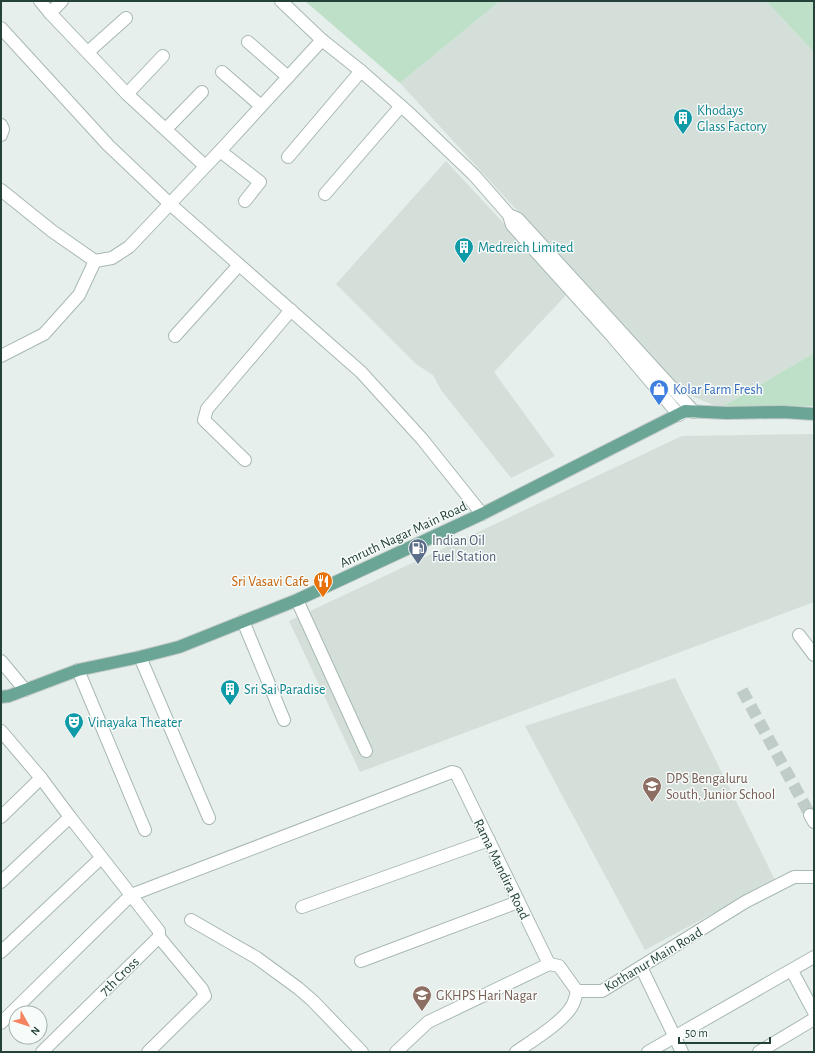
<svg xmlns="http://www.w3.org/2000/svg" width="815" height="1053" font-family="'Alegreya Sans',sans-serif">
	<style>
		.built { fill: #d4dfda }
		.green { fill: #bfe0c8 }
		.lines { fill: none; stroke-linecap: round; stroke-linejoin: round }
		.minor-tunnel { stroke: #bfccc8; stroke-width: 12; stroke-dasharray: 12 6; stroke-linecap: butt }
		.minor-casing { stroke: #a8b8b2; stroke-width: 14 }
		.major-casing { stroke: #c2cac8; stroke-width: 14 }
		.minor { stroke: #fff; stroke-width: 12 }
		.major { stroke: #6aa596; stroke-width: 12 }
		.labels { text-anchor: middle; stroke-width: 3; stroke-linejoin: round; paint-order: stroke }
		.culture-label { font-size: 14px; fill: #0d838f; stroke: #f7fbf9; text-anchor: start }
		.shop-label { font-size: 14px; fill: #366cbe; stroke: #f7fbf9; text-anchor: start }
		.street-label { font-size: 14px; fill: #24423a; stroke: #f7fbf9 }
		.service-label { font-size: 14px; fill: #4e5e75; stroke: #f7fbf9; text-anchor: start }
		.food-label { font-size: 14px; fill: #c56008; stroke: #f7fbf9; text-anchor: end }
		.education-label { font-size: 14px; fill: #785e54; stroke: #f7fbf9; text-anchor: start }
	</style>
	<rect width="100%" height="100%" fill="#e6efeb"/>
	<!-- built -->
	<g class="built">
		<path d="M 500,1 L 766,1 L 814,52 L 814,353 L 720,408 L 685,393 L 400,83 Z"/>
		<path d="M 446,161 L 568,293 L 494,372 L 555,456 L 511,478 L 441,390 L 433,375 L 416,364 L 336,284 Z"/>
		<path d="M 814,434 L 814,602 L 360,772 L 289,621 L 682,436 Z"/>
		<path d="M 675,678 L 775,880 L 645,950 L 525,726 Z"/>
	</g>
	<!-- green -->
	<g class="green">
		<path d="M 305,1 L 500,1 L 400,83 Z"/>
		<path d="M 766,1 L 814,1 L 814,52 Z"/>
		<path d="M 814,353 L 814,406 L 720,408 Z"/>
	</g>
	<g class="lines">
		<!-- minor-tunnel -->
		<path class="minor-tunnel" d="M 742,690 L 810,815"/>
		<defs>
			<g id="minor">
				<path d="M 40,1 L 50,13 L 127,94 L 205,166"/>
				<path d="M 281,1 L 322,40 L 361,71 L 410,114 L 474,175 L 509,215 L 518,219 L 694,412"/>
				<path d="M 50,13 L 62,1"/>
				<path d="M 1,28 L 108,145 L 170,204 L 361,372 L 422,439 L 482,514"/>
				<path d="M 248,42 L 288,77"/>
				<path d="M 88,52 L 126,18"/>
				<path d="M 222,72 L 261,106"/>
				<path d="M 127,94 L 163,56"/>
				<path d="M 1,125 L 3,129 L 1,135"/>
				<path d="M 166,129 L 202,92"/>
				<path d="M 220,151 L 260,182 L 245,201"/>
				<path d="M 288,157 L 361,71"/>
				<path d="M 1,190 L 52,231 L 95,261 L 112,258 L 129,247 L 220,151 L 322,40"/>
				<path d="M 325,194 L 401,106"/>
				<path d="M 509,215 L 512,225 L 612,336 L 679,415"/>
				<path d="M 175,336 L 239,265"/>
				<path d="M 1,356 L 44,334 L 79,295 L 95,261"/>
				<path d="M 245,460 L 204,420 L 207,409 L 291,310"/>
				<path d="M 297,600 L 366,751"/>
				<path d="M 243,621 L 284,720"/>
				<path d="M 799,635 L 814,655"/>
				<path d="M 140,657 L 209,818"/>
				<path d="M 1,661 L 25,690"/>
				<path d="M 78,670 L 145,830"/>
				<path d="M 1,731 L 41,778 L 70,817 L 131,895 L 452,772 L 456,773 L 549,964"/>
				<path d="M 810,815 L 814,822"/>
				<path d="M 1,817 L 41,778"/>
				<path d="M 1,882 L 70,817"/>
				<path d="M 302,907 L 489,840"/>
				<path d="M 191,920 L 257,958 L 298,988 L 313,1001 L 362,1052"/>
				<path d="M 1,952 L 101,858"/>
				<path d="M 361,961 L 518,902"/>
				<path d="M 641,967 L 682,1052"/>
				<path d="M 792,971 L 814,1012"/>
				<path d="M 1,1023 L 131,895 L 159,931 L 159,937 L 42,1052"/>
				<path d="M 148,1052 L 205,996 L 202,989 L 159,937"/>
				<path d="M 396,1052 L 428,1022 L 549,964 L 559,966 L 577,991 L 602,991 L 745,902 L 794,877 L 814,877"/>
				<path d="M 516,1052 C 532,1041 563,1022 572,1006 C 575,1001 576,995 577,991"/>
				<path d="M 648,1052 L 814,957"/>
				<path d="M 759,1052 L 814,1019"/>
			</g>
			<path id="major" d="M 1,697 L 9,696 L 78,670 L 140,657 L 179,647 L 297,600 L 482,514 L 685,411 L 727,413 L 783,412 L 814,414"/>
		</defs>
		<!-- minor casing -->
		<use href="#minor" class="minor-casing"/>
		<!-- major casing -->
		<use href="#major" class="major-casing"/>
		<!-- minor -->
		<use href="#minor" class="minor"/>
		<!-- major -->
		<use href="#major" class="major"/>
	</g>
	<!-- icons -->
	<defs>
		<symbol id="building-pin" viewBox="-11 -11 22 30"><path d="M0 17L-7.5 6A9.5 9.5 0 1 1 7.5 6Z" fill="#0f9aa8" stroke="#f7fbf9"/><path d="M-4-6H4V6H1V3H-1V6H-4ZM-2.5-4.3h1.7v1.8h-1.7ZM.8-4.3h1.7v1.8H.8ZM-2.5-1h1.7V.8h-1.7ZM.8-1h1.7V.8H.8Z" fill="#fff"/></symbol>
		<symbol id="shop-pin" viewBox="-11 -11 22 30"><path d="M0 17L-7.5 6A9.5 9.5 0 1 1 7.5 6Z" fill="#3f7fe0" stroke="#f7fbf9"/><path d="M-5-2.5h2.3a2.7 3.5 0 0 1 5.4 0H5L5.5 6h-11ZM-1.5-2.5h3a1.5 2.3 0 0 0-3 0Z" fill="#fff"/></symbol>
		<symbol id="fuel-pin" viewBox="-11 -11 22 30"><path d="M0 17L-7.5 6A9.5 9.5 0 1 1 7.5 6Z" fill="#5c6f8a" stroke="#f7fbf9"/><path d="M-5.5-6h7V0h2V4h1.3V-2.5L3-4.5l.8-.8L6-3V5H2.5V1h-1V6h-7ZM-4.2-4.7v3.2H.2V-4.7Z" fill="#fff"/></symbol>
		<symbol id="restaurant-pin" viewBox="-11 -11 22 30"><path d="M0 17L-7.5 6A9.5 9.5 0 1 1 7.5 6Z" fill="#e8710a" stroke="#f7fbf9"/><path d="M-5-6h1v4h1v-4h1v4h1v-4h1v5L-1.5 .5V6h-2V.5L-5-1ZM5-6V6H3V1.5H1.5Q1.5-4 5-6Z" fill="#fff"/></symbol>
		<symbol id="theatre-pin" viewBox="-11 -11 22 30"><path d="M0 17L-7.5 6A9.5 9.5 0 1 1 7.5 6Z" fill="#0f9aa8" stroke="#f7fbf9"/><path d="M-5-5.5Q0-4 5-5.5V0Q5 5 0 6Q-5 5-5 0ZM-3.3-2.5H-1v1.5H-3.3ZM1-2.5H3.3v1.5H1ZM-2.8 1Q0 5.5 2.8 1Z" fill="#fff"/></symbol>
		<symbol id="school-pin" viewBox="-11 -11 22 30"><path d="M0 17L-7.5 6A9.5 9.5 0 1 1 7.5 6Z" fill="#8d6e63" stroke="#f7fbf9"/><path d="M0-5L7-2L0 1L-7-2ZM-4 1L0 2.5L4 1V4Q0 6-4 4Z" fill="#fff"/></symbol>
	</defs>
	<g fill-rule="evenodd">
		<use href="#building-pin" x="672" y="107" width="22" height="30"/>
		<use href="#building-pin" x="453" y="236" width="22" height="30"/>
		<use href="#shop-pin" x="648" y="378" width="22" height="30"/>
		<use href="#fuel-pin" x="407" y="537" width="22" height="30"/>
		<use href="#restaurant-pin" x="312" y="570" width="22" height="30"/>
		<use href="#building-pin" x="219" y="678" width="22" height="30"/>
		<use href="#theatre-pin" x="63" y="711" width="22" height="30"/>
		<use href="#school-pin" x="641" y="775" width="22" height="30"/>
		<use href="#school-pin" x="411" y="984" width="22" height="30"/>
	</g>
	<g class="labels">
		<!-- culture labels -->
		<g class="culture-label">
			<text x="697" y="115">Khodays<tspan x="697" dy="16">Glass Factory</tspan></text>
			<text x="478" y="252">Medreich Limited</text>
			<text x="244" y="694">Sri Sai Paradise</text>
			<text x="88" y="727">Vinayaka Theater</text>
		</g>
		<!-- shop labels -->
		<g class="shop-label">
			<text x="673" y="394">Kolar Farm Fresh</text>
		</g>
		<!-- street labels -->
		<g class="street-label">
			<text transform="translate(403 534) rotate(-25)" y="5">Amruth Nagar Main Road</text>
			<text transform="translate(502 869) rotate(64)" y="5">Rama Mandira Road</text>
			<text transform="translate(653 959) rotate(-31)" y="5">Kothanur Main Road</text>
			<text transform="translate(119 976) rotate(-44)" y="5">7th Cross</text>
		</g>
		<!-- service labels -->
		<g class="service-label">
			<text x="432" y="545">Indian Oil<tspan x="432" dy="16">Fuel Station</tspan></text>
		</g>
		<!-- food labels -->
		<g class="food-label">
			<text x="309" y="586">Sri Vasavi Cafe</text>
		</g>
		<!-- education labels -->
		<g class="education-label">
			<text x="666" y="783">DPS Bengaluru<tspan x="666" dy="16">South, Junior School</tspan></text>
			<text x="436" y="1000">GKHPS Hari Nagar</text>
		</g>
	</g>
	<!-- border -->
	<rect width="815" height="1053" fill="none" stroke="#24423a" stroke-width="4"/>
	<!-- north arrow -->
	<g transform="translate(28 1025) rotate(129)"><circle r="19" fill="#f7fbf9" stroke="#a3b1ad"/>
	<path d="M0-3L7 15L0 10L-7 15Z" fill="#f4845f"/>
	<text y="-6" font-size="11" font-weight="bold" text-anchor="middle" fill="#24423a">N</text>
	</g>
	<!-- scale -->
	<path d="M679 1037v6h91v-6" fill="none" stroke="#24423a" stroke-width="2"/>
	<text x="685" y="1037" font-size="12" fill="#24423a" stroke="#f7fbf9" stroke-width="3" paint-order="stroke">50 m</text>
</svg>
